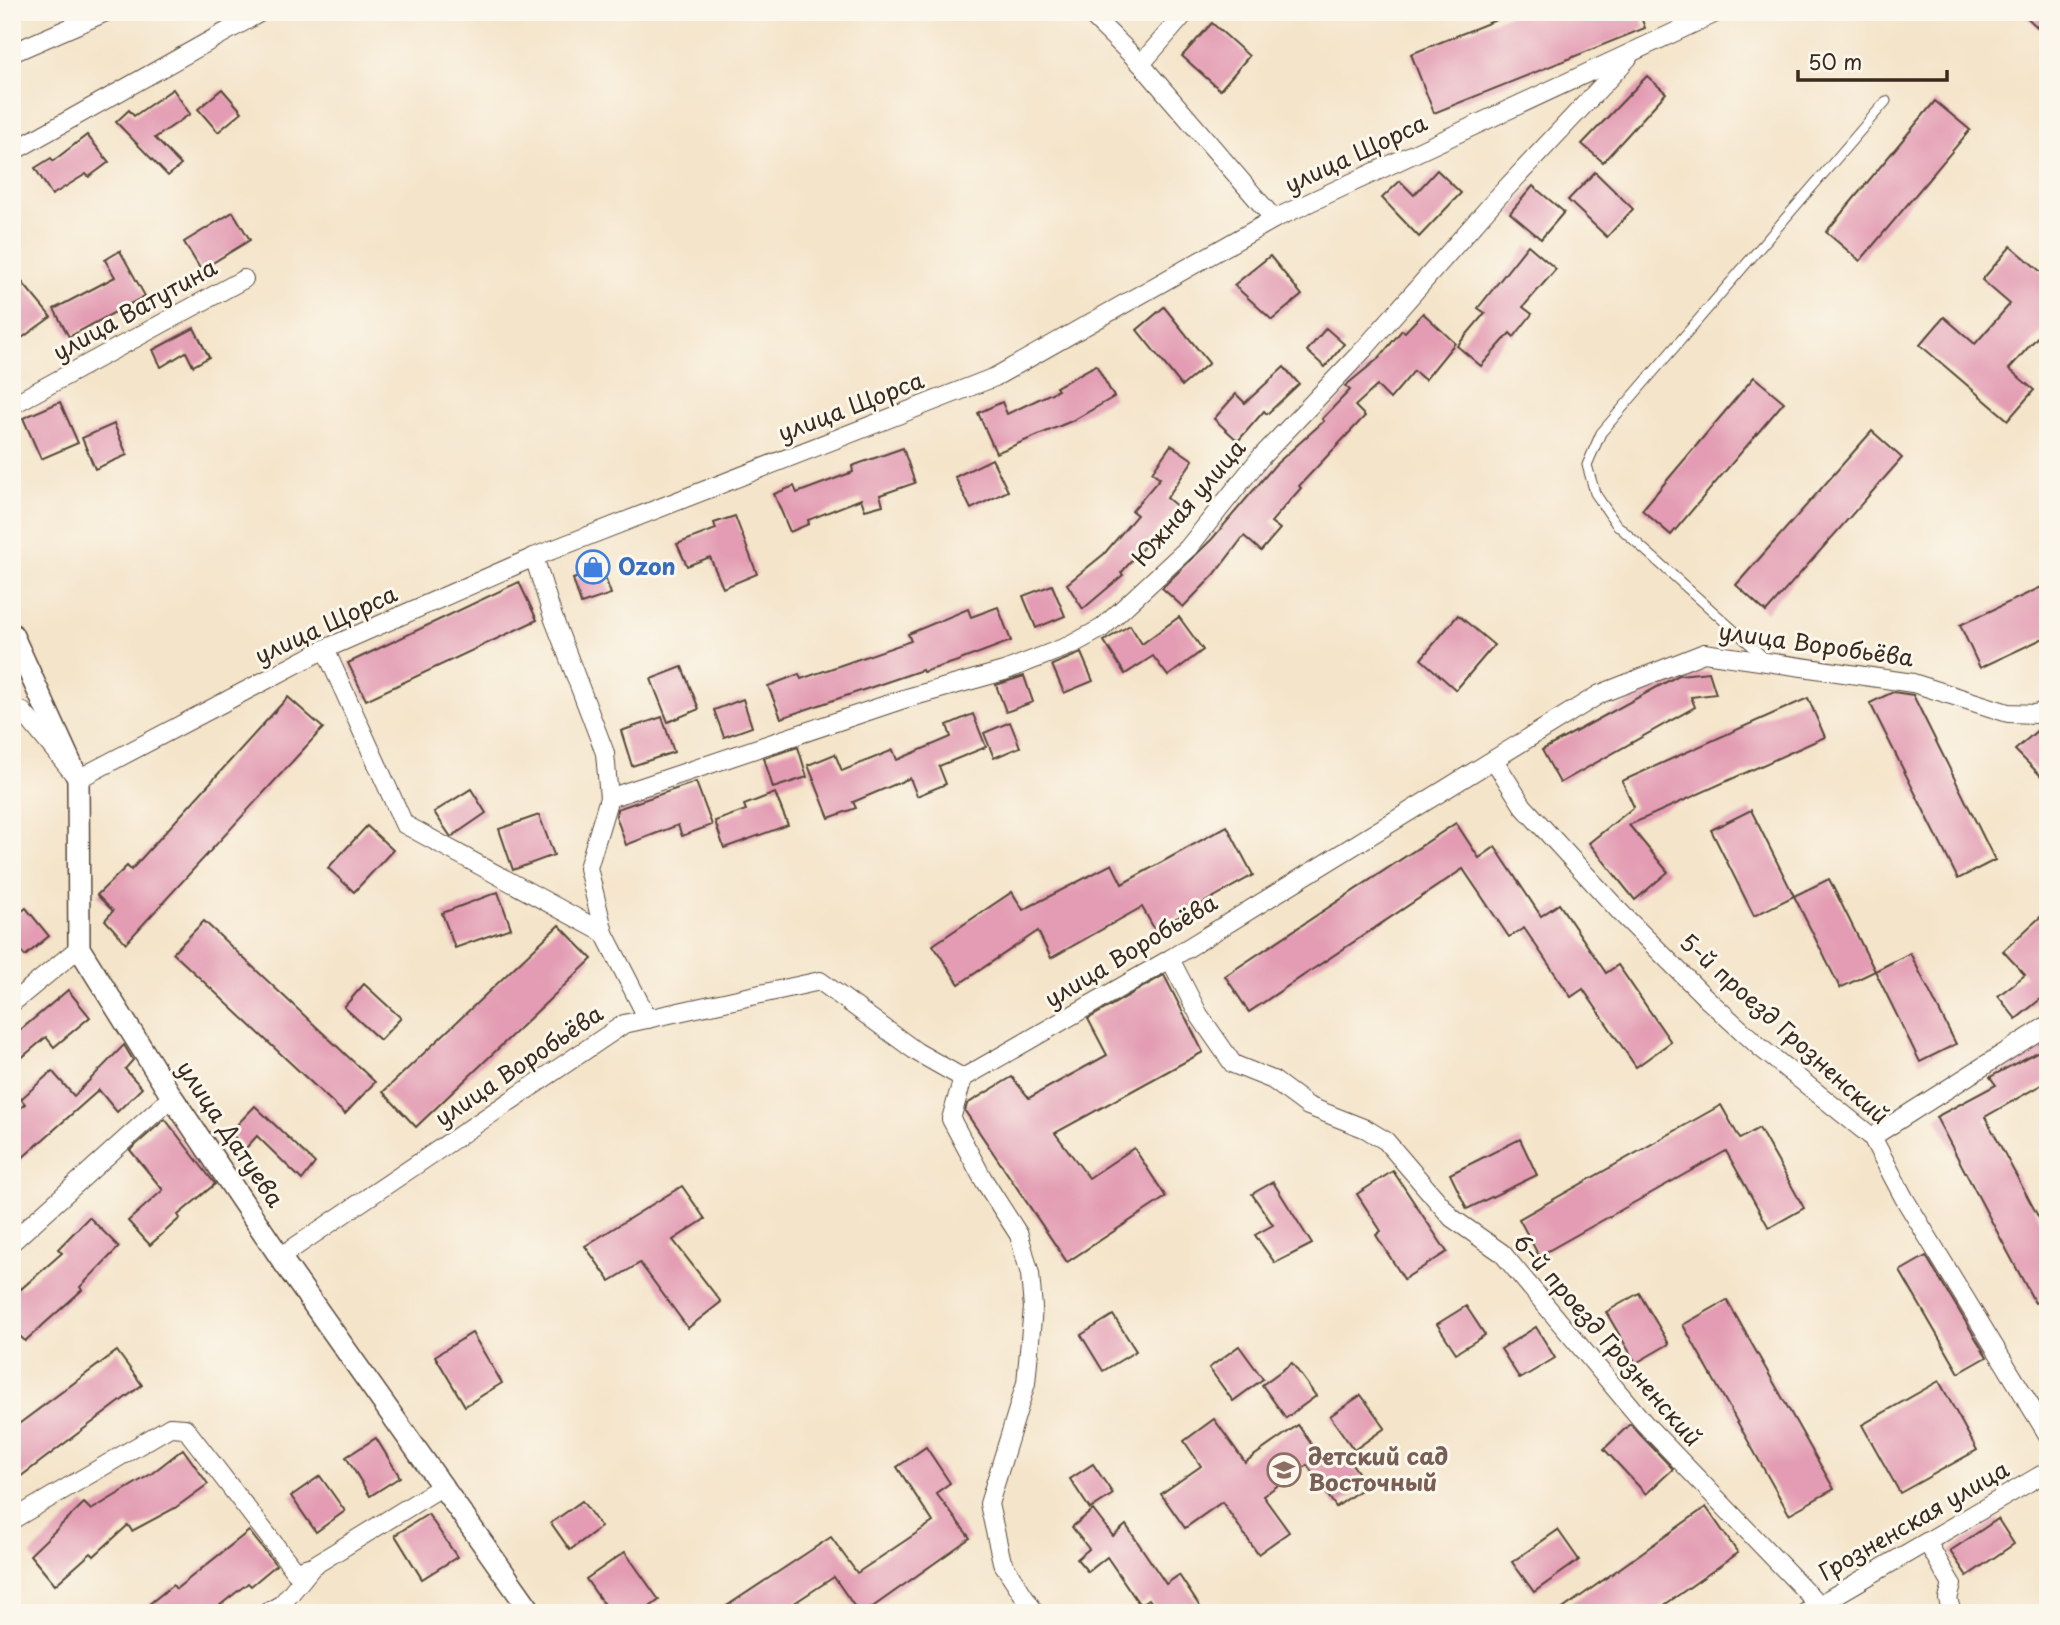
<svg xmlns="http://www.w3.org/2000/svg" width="2060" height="1625" font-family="'Playpen Sans',sans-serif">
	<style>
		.building { fill: #e39cb3 }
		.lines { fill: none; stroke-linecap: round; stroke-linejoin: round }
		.service-casing { stroke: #574638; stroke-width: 11 }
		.minor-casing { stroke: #574638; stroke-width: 20 }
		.tertiary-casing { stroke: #574638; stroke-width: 24 }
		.service { stroke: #fff; stroke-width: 9 }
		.minor { stroke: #fff; stroke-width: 18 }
		.tertiary { stroke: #fff; stroke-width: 21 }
		.labels { text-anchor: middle; stroke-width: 6; stroke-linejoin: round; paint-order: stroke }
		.street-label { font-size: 23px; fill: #3b2a1e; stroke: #fbf7ec }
		.shop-label { font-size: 23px; font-weight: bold; fill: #366cbe; stroke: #fbf7ec; text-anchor: start }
		.education-label { font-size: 23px; font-weight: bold; fill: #785e54; stroke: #fbf7ec; text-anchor: start }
	</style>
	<rect width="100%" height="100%" fill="#fbf7ec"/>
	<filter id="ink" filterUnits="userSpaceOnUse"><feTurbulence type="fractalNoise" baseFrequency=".0143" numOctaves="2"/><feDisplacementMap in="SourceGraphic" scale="14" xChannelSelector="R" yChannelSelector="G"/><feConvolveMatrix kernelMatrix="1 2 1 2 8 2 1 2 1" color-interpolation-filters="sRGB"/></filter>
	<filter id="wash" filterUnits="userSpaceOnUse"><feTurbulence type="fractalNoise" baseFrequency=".00686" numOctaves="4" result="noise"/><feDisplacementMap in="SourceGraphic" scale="28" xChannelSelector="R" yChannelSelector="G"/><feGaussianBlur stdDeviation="1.57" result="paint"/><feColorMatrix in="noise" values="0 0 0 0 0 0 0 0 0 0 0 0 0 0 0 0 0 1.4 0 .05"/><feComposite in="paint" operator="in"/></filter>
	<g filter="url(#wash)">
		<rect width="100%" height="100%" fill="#f4e4c9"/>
		<g id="blocks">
			<!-- building -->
			<g class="building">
				<path d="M 1516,12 L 1639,12 L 1645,28 L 1434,113 L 1411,54 Z"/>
				<path d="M 2021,12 L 2048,12 L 2048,37 Z"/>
				<path d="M 1212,23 L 1249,56 L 1220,90 L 1182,56 Z"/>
				<path d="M 1647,76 L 1666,93 L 1603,162 L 1582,144 Z"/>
				<path d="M 173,89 L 190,114 L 155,138 L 181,165 L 168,176 L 116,122 L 129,110 L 134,116 Z"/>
				<path d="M 222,89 L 242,112 L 218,132 L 198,109 Z"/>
				<path d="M 1935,101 L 1970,130 L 1860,261 L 1826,232 Z"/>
				<path d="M 87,135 L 109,162 L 89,177 L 86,174 L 52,195 L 35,168 L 51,158 L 53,161 Z"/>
				<path d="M 1437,170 L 1461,193 L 1419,237 L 1382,198 L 1400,181 L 1414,195 Z"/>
				<path d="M 1595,172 L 1633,209 L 1607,237 L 1568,200 Z"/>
				<path d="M 1533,186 L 1564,212 L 1541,239 L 1510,213 Z"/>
				<path d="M 233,212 L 250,240 L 201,270 L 184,242 Z"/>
				<path d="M 1528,245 L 1556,269 L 1523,307 L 1532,314 L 1514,337 L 1510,333 L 1481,366 L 1457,346 L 1485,313 L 1478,308 Z"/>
				<path d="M 2011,246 L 2048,278 L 2048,325 L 2009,369 L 2034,390 L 2008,420 L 1920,345 L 1944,317 L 1975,344 L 2010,304 L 1982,280 Z"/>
				<path d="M 120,251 L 145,296 L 69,337 L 54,309 L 115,277 L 105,260 Z"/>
				<path d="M 1270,256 L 1302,295 L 1272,320 L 1234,285 Z"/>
				<path d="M 12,270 L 51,317 L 12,345 Z"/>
				<path d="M 1164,307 L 1209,363 L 1182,386 L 1137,330 Z"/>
				<path d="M 1423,313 L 1455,343 L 1425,380 L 1414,371 L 1390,399 L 1377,386 L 1355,406 L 1365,416 L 1299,486 L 1301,488 L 1271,522 L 1280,529 L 1261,551 L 1244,536 L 1214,575 L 1183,607 L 1162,588 L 1212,539 L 1275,465 L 1324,421 L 1322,419 L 1350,390 L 1345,386 L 1379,358 L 1402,330 L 1405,332 Z"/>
				<path d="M 194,328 L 209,357 L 193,366 L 186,352 L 161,367 L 153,350 Z"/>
				<path d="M 1326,328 L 1344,344 L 1325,367 L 1307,351 Z"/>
				<path d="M 1096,365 L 1114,397 L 1074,420 L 996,453 L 978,413 L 1002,402 L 1007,414 L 1058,390 L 1056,387 Z"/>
				<path d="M 1284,367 L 1299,384 L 1267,414 L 1264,411 L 1238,441 L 1214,419 L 1236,394 L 1245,403 Z"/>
				<path d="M 1754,377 L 1784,402 L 1671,535 L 1642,510 Z"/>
				<path d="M 60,402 L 78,443 L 41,459 L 23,418 Z"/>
				<path d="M 114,424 L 127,455 L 95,469 L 82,438 Z"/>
				<path d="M 1872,431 L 1902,458 L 1766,612 L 1736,585 Z"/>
				<path d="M 1171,445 L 1193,460 L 1167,498 L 1178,507 L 1121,573 L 1123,575 L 1083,609 L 1067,584 L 1104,554 L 1137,515 L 1132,511 L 1160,478 L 1152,472 Z"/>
				<path d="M 903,448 L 915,483 L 880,495 L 883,505 L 865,510 L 861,499 L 808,520 L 809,524 L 790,532 L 774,494 L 794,486 L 797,493 L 853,472 L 852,466 Z"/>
				<path d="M 992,459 L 1008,491 L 971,509 L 955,477 Z"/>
				<path d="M 735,516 L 757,574 L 723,588 L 710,557 L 687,566 L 677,544 L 716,529 L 714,523 Z"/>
				<path d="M 602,569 L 611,594 L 581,604 L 573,579 Z"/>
				<path d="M 519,582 L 537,620 L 366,700 L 348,663 Z"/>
				<path d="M 2048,584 L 2048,636 L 1980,668 L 1960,625 Z"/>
				<path d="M 1052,585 L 1065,616 L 1036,628 L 1023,596 Z"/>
				<path d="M 998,607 L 1011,641 L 955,662 L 923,672 L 922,670 L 781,718 L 768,686 L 799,674 L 801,679 L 911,641 L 908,634 L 968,609 L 971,617 Z"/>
				<path d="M 1458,615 L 1494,645 L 1456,690 L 1421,659 Z"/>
				<path d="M 1179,617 L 1203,650 L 1168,676 L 1153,656 L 1125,674 L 1104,641 L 1130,625 L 1142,644 Z"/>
				<path d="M 1081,653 L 1093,681 L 1064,693 L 1052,665 Z"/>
				<path d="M 682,667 L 699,709 L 668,722 L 651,679 Z"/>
				<path d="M 1709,672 L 1716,694 L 1691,697 L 1695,707 L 1560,783 L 1542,750 L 1679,675 Z"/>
				<path d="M 1024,676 L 1033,702 L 1006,712 L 996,685 Z"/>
				<path d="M 1893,692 L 1913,695 L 1995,860 L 1958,879 L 1870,703 Z"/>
				<path d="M 288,697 L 323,728 L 126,943 L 105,920 L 113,911 L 97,895 L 127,866 L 131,870 Z"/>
				<path d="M 1808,698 L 1825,737 L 1629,825 L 1668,872 L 1635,900 L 1589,843 L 1634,807 L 1622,781 Z"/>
				<path d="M 743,699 L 752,727 L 724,737 L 714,710 Z"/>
				<path d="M 973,714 L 986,747 L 939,766 L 946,784 L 917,796 L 910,778 L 853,802 L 856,808 L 829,818 L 808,765 L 835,754 L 842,771 L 893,750 L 897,760 L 951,737 L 947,725 Z"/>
				<path d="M 662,717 L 674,752 L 632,766 L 621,731 Z"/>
				<path d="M 2048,721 L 2048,783 L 2015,750 Z"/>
				<path d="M 1010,722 L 1020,747 L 994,758 L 984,733 Z"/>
				<path d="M 798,747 L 807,777 L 773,788 L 764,758 Z"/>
				<path d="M 696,782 L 712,825 L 682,836 L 678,825 L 626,845 L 616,816 L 617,809 Z"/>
				<path d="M 471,789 L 486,813 L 451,837 L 434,812 Z"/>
				<path d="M 775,793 L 788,825 L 724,848 L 715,821 L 746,810 L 744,805 Z"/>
				<path d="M 1751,810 L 1794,896 L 1754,916 L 1711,830 Z"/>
				<path d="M 539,815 L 554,855 L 513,870 L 499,829 Z"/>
				<path d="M 1456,823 L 1479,858 L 1495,847 L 1541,916 L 1559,904 L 1606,973 L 1618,965 L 1671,1042 L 1636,1067 L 1583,989 L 1571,997 L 1524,928 L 1509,937 L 1463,869 L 1249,1012 L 1225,976 Z"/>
				<path d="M 367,826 L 393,850 L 354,892 L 328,868 Z"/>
				<path d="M 1227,826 L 1253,875 L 1155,930 L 1142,907 L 1051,958 L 1038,931 L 959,984 L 933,945 L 1012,892 L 1023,910 L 1112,864 L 1122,884 Z"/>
				<path d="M 1829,879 L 1875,971 L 1840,988 L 1794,896 Z"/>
				<path d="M 498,892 L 511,928 L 455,948 L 442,913 Z"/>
				<path d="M 26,908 L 49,936 L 25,956 L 12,941 L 12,919 Z"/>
				<path d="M 2048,910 L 2048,993 L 2016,1019 L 1998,996 L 2025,975 L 2003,951 Z"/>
				<path d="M 204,921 L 375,1082 L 345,1114 L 173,953 Z"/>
				<path d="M 559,925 L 592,959 L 416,1127 L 383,1092 Z"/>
				<path d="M 1910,953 L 1956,1044 L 1920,1062 L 1875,971 Z"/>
				<path d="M 1164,975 L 1203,1052 L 1055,1133 L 1089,1178 L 1134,1148 L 1166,1197 L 1067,1262 L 965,1111 L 967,1104 L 1012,1077 L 1029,1098 L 1107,1055 L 1088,1019 Z"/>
				<path d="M 364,984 L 401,1018 L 380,1040 L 344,1007 Z"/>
				<path d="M 68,990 L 90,1017 L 54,1047 L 46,1037 L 12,1066 L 12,1037 Z"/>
				<path d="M 124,1045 L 133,1060 L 125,1069 L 142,1088 L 117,1112 L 99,1090 L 12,1167 L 12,1116 L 25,1104 L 21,1099 L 52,1071 L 74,1096 Z"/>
				<path d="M 2048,1046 L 2048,1081 L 1985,1117 L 2048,1235 L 2048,1297 L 2035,1303 L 1936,1117 L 1996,1085 L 1990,1077 Z"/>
				<path d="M 1721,1105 L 1740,1139 L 1759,1128 L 1804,1208 L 1769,1228 L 1726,1151 L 1539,1256 L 1519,1219 Z"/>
				<path d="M 255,1106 L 315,1163 L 302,1180 L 257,1136 L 245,1149 L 230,1132 Z"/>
				<path d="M 165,1119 L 215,1184 L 178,1215 L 180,1218 L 150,1245 L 128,1221 L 163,1190 L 130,1150 Z"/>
				<path d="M 1520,1139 L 1537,1175 L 1467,1209 L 1450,1174 Z"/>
				<path d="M 1393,1171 L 1447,1252 L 1404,1279 L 1376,1235 L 1381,1231 L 1357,1194 Z"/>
				<path d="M 1273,1182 L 1312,1244 L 1275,1263 L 1255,1235 L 1273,1225 L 1252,1194 Z"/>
				<path d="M 682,1186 L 705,1219 L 673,1240 L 721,1302 L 688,1328 L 640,1263 L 610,1281 L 585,1246 Z"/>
				<path d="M 89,1217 L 119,1247 L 80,1287 L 82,1290 L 25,1341 L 12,1328 L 12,1279 L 21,1289 L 62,1253 L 58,1249 Z"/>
				<path d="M 1926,1256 L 1987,1357 L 1959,1373 L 1900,1271 Z"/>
				<path d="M 1639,1293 L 1669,1344 L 1636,1363 L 1606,1312 Z"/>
				<path d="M 1727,1300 L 1834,1489 L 1789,1514 L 1683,1325 Z"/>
				<path d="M 1466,1306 L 1485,1335 L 1456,1353 L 1437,1324 Z"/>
				<path d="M 1113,1315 L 1136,1351 L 1103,1371 L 1081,1335 Z"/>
				<path d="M 1536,1327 L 1555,1358 L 1520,1379 L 1501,1349 Z"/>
				<path d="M 472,1333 L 502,1383 L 465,1406 L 435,1356 Z"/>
				<path d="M 1239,1346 L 1263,1379 L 1233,1401 L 1209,1368 Z"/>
				<path d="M 117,1351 L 142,1385 L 12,1483 L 12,1429 Z"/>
				<path d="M 1292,1363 L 1316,1396 L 1286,1418 L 1262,1385 Z"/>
				<path d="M 1939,1381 L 1977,1450 L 1900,1493 L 1862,1425 Z"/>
				<path d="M 1361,1395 L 1385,1428 L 1354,1450 L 1330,1416 Z"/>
				<path d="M 1214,1419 L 1245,1462 L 1298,1425 L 1325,1464 L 1343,1451 L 1367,1485 L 1336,1507 L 1307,1465 L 1263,1496 L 1289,1532 L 1258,1554 L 1222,1502 L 1185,1528 L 1161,1494 L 1201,1466 L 1184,1441 Z"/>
				<path d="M 1630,1424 L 1673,1469 L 1646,1494 L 1604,1449 Z"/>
				<path d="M 376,1438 L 400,1477 L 370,1496 L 346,1457 Z"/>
				<path d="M 926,1447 L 950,1483 L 936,1493 L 970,1538 L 864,1613 L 859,1613 L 834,1577 L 779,1613 L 716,1613 L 831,1537 L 857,1573 L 933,1522 L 897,1467 Z"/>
				<path d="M 183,1449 L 208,1484 L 175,1508 L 132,1531 L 128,1525 L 94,1556 L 91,1553 L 55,1585 L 30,1555 L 84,1503 L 91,1510 L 151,1474 Z"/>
				<path d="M 1093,1464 L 1113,1494 L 1090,1509 L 1070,1479 Z"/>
				<path d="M 320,1476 L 345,1511 L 316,1532 L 291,1496 Z"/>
				<path d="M 582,1501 L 601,1527 L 570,1550 L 551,1523 Z"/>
				<path d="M 1706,1507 L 1738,1553 L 1653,1613 L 1557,1613 Z"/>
				<path d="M 1093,1510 L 1113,1536 L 1126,1525 L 1166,1584 L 1179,1575 L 1204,1613 L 1159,1613 L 1149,1599 L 1140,1605 L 1107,1557 L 1088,1572 L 1077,1559 L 1089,1549 L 1072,1527 Z"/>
				<path d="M 428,1514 L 457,1557 L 422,1579 L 395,1535 Z"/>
				<path d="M 1998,1519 L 2014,1544 L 1967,1576 L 1950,1551 Z"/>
				<path d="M 1558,1530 L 1579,1560 L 1534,1592 L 1512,1562 Z"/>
				<path d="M 249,1531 L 276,1565 L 251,1586 L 248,1583 L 210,1613 L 138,1613 L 173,1585 L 176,1589 Z"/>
				<path d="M 625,1552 L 659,1600 L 642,1613 L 610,1613 L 586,1579 Z"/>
			</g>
		</g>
	</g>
	<g filter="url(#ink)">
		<use href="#blocks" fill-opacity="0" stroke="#574638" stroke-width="2"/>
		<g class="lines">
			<defs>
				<path id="service" d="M 1766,659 L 1616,524 L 1595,493 L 1587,465 L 1601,433 L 1886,101"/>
				<g id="minor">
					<path d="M 1088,12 L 1141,64 L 1186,12"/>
					<path d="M 12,53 L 106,12"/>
					<path d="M 1141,64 L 1274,219"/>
					<path d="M 12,152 L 261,12"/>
					<path d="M 12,405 L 244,279"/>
					<path d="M 534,557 L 553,617 L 605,753 L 609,798 L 588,868 L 604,933 L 648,1019"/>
					<path d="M 325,649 L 404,824 L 604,933"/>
					<path d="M 12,717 L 23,712 L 78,779 L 325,649 L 534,557 L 995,377 L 1274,219 L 1718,12"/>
					<path d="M 1494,760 L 1523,806 L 1621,913 L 1707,999 L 1762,1049 L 1872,1137 L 1904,1198 L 2048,1435"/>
					<path d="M 609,798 L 907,698 L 1004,671 L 1071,645 L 1102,628 L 1188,548 L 1261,457 L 1364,349 L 1497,198 L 1628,58"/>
					<path d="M 1170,959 L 1199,1015 L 1233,1064 L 1273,1080 L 1308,1106 L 1366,1129 L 1386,1141 L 1452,1218 L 1502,1253 L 1644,1423 L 1819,1605"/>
					<path d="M 12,1003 L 79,948"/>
					<path d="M 963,1078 L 951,1119 L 983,1179 L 1019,1235 L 1030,1274 L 1033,1308 L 1026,1383 L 989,1504 L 1002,1562 L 1035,1613"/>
					<path d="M 1872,1137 L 2048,1025"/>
					<path d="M 12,1242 L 172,1097"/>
					<path d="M 280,1257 L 624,1024 L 820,981 L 917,1052 L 963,1078 L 1170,959 L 1600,694 L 1704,653 L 1913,683 L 2008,713 L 2036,714 L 2048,709"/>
					<path d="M 12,1520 L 170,1427 L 185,1428 L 295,1571 L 313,1566 L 443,1486"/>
					<path d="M 1927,1542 L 1952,1585 L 1948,1599 L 1952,1613"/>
					<path d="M 266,1613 L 282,1604 L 313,1566"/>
					<path d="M 1805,1613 L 2048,1471"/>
				</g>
				<path id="tertiary" d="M 12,634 L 78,779 L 79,948 L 172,1097 L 280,1257 L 532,1613"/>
			</defs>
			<!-- service casing -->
			<use href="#service" class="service-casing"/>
			<!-- minor casing -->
			<use href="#minor" class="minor-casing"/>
			<!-- tertiary casing -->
			<use href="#tertiary" class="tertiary-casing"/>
			<!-- service -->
			<use href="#service" class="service"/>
			<!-- minor -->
			<use href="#minor" class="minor"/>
			<!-- tertiary -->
			<use href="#tertiary" class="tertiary"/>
		</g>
	</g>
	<!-- icons -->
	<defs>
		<symbol id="shop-ring" viewBox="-11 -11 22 22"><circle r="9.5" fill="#fbf7ec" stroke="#3f7fe0" stroke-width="1.5"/><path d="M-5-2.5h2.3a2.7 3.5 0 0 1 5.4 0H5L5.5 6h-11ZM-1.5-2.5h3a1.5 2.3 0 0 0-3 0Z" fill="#3f7fe0"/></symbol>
		<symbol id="school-ring" viewBox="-11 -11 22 22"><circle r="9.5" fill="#fbf7ec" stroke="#8d6e63" stroke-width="1.5"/><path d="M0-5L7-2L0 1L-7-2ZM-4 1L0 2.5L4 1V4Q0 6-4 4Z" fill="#8d6e63"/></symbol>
	</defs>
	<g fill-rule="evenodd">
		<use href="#shop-ring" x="574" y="548" width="38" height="38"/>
		<use href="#school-ring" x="1265" y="1451" width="38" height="38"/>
	</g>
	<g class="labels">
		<!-- street labels -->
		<g class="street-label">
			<text transform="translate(1356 154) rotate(-25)" y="8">улица Щорса</text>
			<text transform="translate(135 310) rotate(-29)" y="8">улица Ватутина</text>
			<text transform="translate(851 407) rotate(-21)" y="8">улица Щорса</text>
			<text transform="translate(1189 503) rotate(-49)" y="8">Южная улица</text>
			<text transform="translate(326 625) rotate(-25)" y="8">улица Щорса</text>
			<text transform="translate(1816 645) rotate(8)" y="8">улица Воробьёва</text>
			<text transform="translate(1131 951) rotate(-31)" y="8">улица Воробьёва</text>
			<text transform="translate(1784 1029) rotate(42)" y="8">5-й проезд Грозненский</text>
			<text transform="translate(519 1066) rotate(-34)" y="8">улица Воробьёва</text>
			<text transform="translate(230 1134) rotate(56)" y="8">улица Датуева</text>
			<text transform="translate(1607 1340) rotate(49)" y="8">6-й проезд Грозненский</text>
			<text transform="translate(1914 1521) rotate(-30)" y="8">Грозненская улица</text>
		</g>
		<!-- shop labels -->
		<g class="shop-label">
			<text x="618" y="575">Ozon</text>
		</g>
		<!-- education labels -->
		<g class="education-label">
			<text x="1308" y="1465">детский сад<tspan x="1308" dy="26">Восточный</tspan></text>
		</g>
	</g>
	<!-- margin -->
	<rect width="2060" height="1625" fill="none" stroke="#fbf7ec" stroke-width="42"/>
	<!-- scale -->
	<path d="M1798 70v10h149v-10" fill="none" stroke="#3b2a1e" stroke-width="3.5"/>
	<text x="1808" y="70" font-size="21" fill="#3b2a1e" stroke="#fbf7ec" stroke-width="5" paint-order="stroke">50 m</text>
</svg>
